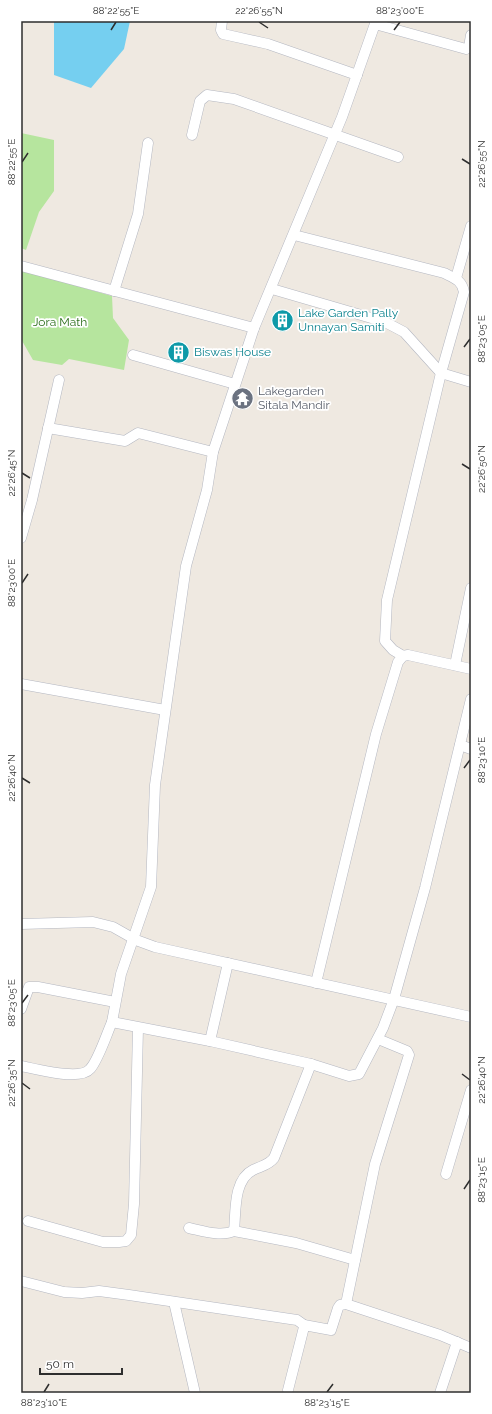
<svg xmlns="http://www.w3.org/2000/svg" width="492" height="1414" font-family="Raleway,sans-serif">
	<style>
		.green { fill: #b6e59e }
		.water { fill: #75cff0 }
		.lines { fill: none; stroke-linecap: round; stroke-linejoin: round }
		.street-casing { stroke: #b4b7c1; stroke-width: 11 }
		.street { stroke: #fff; stroke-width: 10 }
		.ticks { fill: none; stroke: #2e2e2e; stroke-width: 1.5 }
		.labels { text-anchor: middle; stroke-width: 3.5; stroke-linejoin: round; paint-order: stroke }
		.culture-label { font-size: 12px; fill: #0d838f; stroke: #fff; text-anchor: start }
		.park-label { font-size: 12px; fill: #2c6e1b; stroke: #fff }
		.worship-label { font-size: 12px; fill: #5b616d; stroke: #fff; text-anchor: start }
		.neatline { fill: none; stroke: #2e2e2e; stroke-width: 1.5 }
		.ticks-label { font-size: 10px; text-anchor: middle; fill: #2e2e2e }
	</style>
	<rect width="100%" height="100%" fill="#efe9e1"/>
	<!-- green -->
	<g class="green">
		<path d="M 21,133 L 54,140 L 54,191 L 39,212 L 26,250 L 21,248 Z"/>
		<path d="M 21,270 L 112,296 L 113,318 L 129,340 L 124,370 L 69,359 L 62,365 L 33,360 L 21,339 Z"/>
	</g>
	<!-- water -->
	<path class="water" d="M 54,21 L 130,21 L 124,49 L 91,88 L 54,75 Z"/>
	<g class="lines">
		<defs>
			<g id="street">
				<path d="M 222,21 L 221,30 L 223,34 L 268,44 L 357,75"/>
				<path d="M 375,24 L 466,49 L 469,47 L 471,35"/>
				<path d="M 192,135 L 200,101 L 207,95 L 234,99 L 398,157"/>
				<path d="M 294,235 L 444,273 C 454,278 462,280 464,292 L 441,373 L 387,600 L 385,641 L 393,650 L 403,656"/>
				<path d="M 21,266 L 254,328 L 342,117 L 376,21"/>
				<path d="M 456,278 L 471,226"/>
				<path d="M 272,289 L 385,322 L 404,332 L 441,373 L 471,382"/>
				<path d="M 114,291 L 138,214 L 148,143"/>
				<path d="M 254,328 L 213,452 L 207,490 L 186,566 L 155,785 L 151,887 L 121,974 L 112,1022 L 210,1041 L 311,1064 L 349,1076 L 359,1074 L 383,1028 L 394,999 L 425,888 L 471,699"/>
				<path d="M 133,355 L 235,384"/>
				<path d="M 48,428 L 125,441 L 138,433 L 213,452"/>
				<path d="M 21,538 L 32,500 L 59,380"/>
				<path d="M 455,665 L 471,588"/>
				<path d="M 21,684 L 165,710"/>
				<path d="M 460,745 L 471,749"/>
				<path d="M 21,924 L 93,922 L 113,927 L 136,940 L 155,947 L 471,1017"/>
				<path d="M 316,983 L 376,734 L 398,662 L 403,656 L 408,655 L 471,669"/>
				<path d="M 21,1009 L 29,987 L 38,987 L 115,1002"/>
				<path d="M 210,1041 L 228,963"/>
				<path d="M 21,1066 C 35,1069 80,1081 90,1069 C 98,1061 107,1033 112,1022"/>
				<path d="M 446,1174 L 471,1090"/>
				<path d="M 28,1221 L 103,1242 L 119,1242 L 126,1241 L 131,1235 L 134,1204 L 138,1028"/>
				<path d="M 189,1228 C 203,1231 221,1237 234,1231 L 296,1243 L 355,1260"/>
				<path d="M 234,1231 C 236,1212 233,1180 253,1170 C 261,1166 269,1165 274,1158 L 311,1064"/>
				<path d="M 21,1281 L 64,1292 L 82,1293 L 99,1291 L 129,1295 L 297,1320 L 304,1325 L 304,1327 L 288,1390"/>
				<path d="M 174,1302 L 195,1393"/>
				<path d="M 346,1304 L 375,1164 L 409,1055 L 407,1051 L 378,1039"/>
				<path d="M 304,1325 L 331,1330 L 338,1308 L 340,1305 L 346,1304 L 440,1335 L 471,1348"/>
				<path d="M 440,1393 L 457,1342"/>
			</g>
		</defs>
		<!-- street casing -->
		<use href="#street" class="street-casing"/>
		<!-- street -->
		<use href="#street" class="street"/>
	</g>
	<!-- ticks -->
	<path class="ticks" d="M 259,22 L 268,28M 111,30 L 116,22M 394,30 L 400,22M 462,159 L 470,164M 22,162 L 28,153M 464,347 L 470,339M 462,464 L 470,469M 22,473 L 30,478M 22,583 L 28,574M 464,768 L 470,760M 22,778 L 30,783M 22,1003 L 28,995M 462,1074 L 470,1080M 22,1083 L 30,1089M 464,1189 L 470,1180M 44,1392 L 49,1384M 327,1392 L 333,1384"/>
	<!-- icons -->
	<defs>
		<symbol id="building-disc" viewBox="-11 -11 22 22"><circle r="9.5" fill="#0f9aa8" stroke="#fff"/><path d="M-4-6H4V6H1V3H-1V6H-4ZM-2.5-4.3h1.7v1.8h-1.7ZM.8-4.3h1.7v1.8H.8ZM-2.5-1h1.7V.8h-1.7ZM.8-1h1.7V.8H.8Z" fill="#fff"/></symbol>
		<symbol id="temple-disc" viewBox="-11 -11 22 22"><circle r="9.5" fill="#6b7280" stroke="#fff"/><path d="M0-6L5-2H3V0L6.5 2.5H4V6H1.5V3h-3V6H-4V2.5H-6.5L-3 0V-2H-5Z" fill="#fff"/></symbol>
	</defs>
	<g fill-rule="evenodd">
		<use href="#building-disc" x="270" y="308" width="25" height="25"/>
		<use href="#building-disc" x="166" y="340" width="25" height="25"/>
		<use href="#temple-disc" x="230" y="386" width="25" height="25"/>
	</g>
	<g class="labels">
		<!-- culture labels -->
		<g class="culture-label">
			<text x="298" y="317">Lake Garden Pally<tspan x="298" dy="14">Unnayan Samiti</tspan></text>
			<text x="194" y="356">Biswas House</text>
		</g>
		<!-- park labels -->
		<g class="park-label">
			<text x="60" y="326">Jora Math</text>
		</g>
		<!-- worship labels -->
		<g class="worship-label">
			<text x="258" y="395">Lakegarden<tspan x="258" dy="14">Sitala Mandir</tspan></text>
		</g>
	</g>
	<!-- border -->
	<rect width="492" height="1414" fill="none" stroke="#ffffff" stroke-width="44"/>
	<!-- scale -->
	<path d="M40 1368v6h82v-6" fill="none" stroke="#2e2e2e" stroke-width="2"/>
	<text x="46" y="1368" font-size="12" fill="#2e2e2e" stroke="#ffffff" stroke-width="3" paint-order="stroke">50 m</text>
	<rect x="22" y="22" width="448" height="1370" class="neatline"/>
	<g class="ticks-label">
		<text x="116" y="14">88°22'55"E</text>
		<text x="259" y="14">22°26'55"N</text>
		<text x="400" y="14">88°23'00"E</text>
		<text transform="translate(11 162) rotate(-90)" y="4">88°22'55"E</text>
		<text transform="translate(481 164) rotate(-90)" y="4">22°26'55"N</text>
		<text transform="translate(481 339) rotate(-90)" y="4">88°23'05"E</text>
		<text transform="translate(481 469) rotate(-90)" y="4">22°26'50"N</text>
		<text transform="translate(11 473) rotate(-90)" y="4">22°26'45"N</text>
		<text transform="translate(11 583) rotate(-90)" y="4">88°23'00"E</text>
		<text transform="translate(481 760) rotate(-90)" y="4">88°23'10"E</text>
		<text transform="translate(11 778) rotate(-90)" y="4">22°26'40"N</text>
		<text transform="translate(11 1003) rotate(-90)" y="4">88°23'05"E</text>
		<text transform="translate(481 1080) rotate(-90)" y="4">22°26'40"N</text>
		<text transform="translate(11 1083) rotate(-90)" y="4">22°26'35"N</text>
		<text transform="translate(481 1180) rotate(-90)" y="4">88°23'15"E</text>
		<text x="44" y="1406">88°23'10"E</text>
		<text x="327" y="1406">88°23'15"E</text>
	</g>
</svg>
